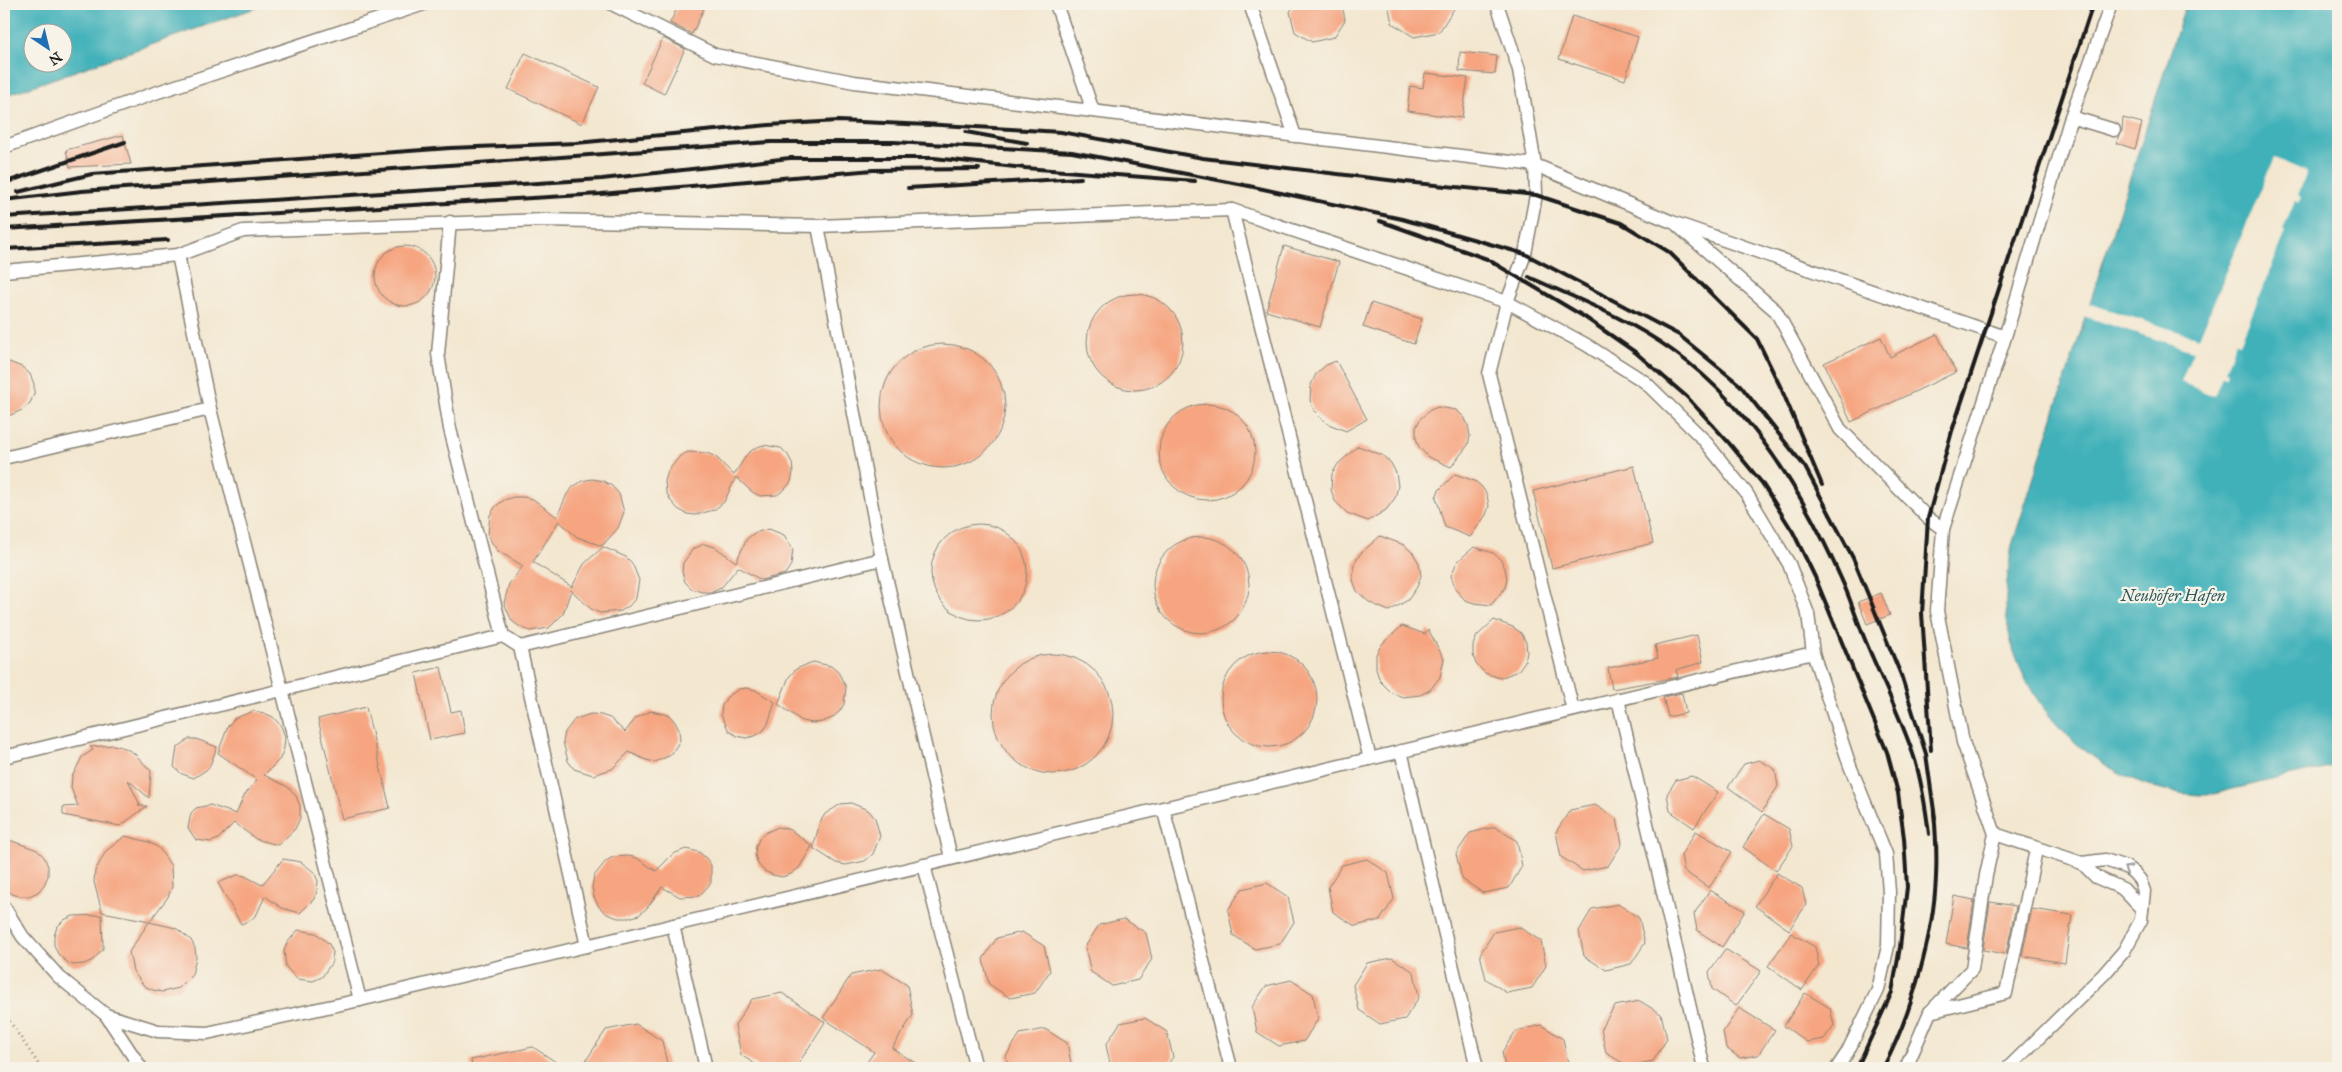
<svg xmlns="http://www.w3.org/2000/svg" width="2342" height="1072" font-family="'IM FELL Great Primer',serif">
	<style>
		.water { fill: #40b1b9; stroke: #2e666a; fill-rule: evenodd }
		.pier { fill: #f3e7d0 }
		.building { fill: #f6a580 }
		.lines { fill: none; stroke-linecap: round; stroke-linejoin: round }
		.service-casing { stroke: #888276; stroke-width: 15 }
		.path { stroke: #888276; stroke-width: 3; stroke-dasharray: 1 4; stroke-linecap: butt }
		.service { stroke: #fff; stroke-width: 12 }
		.rail { stroke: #1c1c1c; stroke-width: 4 }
		.oneway { stroke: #999 }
		.labels { text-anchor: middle; stroke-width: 4.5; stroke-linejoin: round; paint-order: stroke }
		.water-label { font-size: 16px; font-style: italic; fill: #2a585b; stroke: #f7f3e8 }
	</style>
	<rect width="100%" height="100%" fill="#f7f3e8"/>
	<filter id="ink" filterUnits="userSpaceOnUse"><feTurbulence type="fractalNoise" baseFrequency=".02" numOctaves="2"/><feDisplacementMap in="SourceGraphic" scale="10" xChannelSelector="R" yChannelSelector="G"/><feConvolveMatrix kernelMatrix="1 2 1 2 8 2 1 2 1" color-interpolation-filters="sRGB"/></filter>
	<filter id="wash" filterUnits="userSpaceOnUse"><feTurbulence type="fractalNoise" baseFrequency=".0096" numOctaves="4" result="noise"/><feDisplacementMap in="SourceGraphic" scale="20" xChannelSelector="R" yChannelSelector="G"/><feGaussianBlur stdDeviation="1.12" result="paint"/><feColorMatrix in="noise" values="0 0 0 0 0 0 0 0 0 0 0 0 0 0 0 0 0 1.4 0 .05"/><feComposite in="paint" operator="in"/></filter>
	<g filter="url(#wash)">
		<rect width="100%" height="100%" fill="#f3e7d0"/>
		<!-- water -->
		<g class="water">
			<path d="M 4,4 L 267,4 L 4,96 ZM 32,32 L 62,32 L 62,62 L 32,62 Z"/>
			<path d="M 2186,4 L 2338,4 L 2338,765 C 2306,772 2274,779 2242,787 C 2229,789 2214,796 2201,795 C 2111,792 2024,717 2008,628 C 2003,601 2008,572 2012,545 Z"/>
		</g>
		<!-- pier -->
		<path class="pier" d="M 2274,158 L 2307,172 L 2298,195 L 2301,197 L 2298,203 L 2295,201 L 2283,230 L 2286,232 L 2240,343 L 2236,342 L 2225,371 L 2227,372 L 2226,377 L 2222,376 L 2214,396 L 2181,382 L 2193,351 L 2083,316 L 2087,303 L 2199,338 Z"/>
		<g id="blocks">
			<!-- building -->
			<g class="building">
				<path d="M 679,4 L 706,4 L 692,34 L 670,23 Z"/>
				<path d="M 1295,4 L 1342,4 L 1345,20 L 1334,37 L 1312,42 L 1295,32 L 1290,12 Z"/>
				<path d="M 1388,4 L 1457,4 L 1439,32 L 1414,37 L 1392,23 Z"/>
				<path d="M 1572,16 L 1638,37 L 1625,80 L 1559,59 Z"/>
				<path d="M 663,38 L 685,49 L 664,94 L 642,83 Z"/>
				<path d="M 1460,52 L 1497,56 L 1495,74 L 1459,71 Z"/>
				<path d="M 525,53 L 599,87 L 582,124 L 508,89 Z"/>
				<path d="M 1425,73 L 1468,78 L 1462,118 L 1407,111 L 1410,86 L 1423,88 Z"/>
				<path d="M 2123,118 L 2142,123 L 2135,149 L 2116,143 L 2122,132 Z"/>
				<path d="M 123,135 L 131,164 L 70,167 L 66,150 Z"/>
				<circle cx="405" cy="276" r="30"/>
				<path d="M 1284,246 L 1339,262 L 1320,327 L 1266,311 Z"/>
				<circle cx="1135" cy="342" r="48"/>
				<path d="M 1371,303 L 1422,319 L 1414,344 L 1363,327 Z"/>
				<path d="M 1937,334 L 1956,372 L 1851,422 L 1824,363 L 1881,337 L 1890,357 Z"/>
				<circle cx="943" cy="406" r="62"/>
				<path d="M 4,360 L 22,367 L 30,374 L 34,384 L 34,394 L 30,403 L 22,410 L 4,418 Z"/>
				<path d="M 1336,361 L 1367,419 L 1346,431 L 1326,423 L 1314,411 L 1310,400 L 1311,385 L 1316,374 L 1326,365 Z"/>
				<circle cx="1207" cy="452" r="48"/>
				<path d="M 1438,407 L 1456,410 L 1464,417 L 1468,425 L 1470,436 L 1468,445 L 1451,467 L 1428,457 L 1419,447 L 1416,438 L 1416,428 L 1420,419 L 1430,410 Z"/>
				<path d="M 763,445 L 781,448 L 788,455 L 792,463 L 793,472 L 791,482 L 785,489 L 777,495 L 760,496 L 752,492 L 736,477 L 724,502 L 714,510 L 695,515 L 687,514 L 678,509 L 671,501 L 666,492 L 665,481 L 668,471 L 680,456 L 688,452 L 707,453 L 716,457 L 734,475 L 747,454 L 755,448 Z"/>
				<path d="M 1358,446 L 1382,455 L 1391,463 L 1396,473 L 1398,486 L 1395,498 L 1386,510 L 1368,521 L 1347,513 L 1335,501 L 1331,490 L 1332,474 L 1338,464 Z"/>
				<path d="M 1634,466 L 1653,543 L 1552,568 L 1533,491 Z"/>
				<path d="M 1455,474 L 1475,481 L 1482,487 L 1487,495 L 1489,506 L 1486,515 L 1470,537 L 1445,527 L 1436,497 L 1439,490 Z"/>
				<path d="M 592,479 L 603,481 L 612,486 L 619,494 L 624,512 L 618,528 L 602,546 L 577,537 L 559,521 L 533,562 L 572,587 L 584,564 L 603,547 L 626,557 L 632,563 L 639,580 L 636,598 L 629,606 L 621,611 L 600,613 L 591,609 L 571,590 L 563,614 L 549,628 L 530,631 L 520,627 L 512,621 L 504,603 L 509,584 L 523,566 L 498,551 L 492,543 L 488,534 L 490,515 L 496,506 L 504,500 L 514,497 L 523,497 L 533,499 L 557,517 L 567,494 L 573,487 L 582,481 Z"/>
				<circle cx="979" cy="572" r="48"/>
				<path d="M 769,529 L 784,535 L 793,549 L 791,565 L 785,574 L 761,580 L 738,567 L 721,588 L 712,592 L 702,592 L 692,589 L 685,582 L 682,572 L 683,563 L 693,549 L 704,544 L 715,547 L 736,562 L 747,539 L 754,533 Z"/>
				<path d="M 1380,536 L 1404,545 L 1413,553 L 1419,563 L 1421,576 L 1417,587 L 1408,600 L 1389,611 L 1370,603 L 1357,591 L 1353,580 L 1354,564 L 1360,554 Z"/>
				<circle cx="1201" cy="585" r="48"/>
				<path d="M 1474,547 L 1493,553 L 1501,560 L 1505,568 L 1507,579 L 1505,588 L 1491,605 L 1474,603 L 1465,600 L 1456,590 L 1451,576 L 1457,562 Z"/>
				<path d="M 1881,593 L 1890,615 L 1867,624 L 1858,602 Z"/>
				<path d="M 1494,620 L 1513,627 L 1521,633 L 1526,642 L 1527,652 L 1525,661 L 1518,671 L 1500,678 L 1485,673 L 1476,664 L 1473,655 L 1473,645 L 1477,636 Z"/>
				<path d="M 1402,626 L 1425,634 L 1428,629 L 1444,659 L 1440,677 L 1430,690 L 1420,695 L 1403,697 L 1392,693 L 1380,681 L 1376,669 L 1376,654 L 1382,644 Z"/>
				<path d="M 1697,635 L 1703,662 L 1676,670 L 1678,677 L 1612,689 L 1608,668 L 1658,658 L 1655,645 Z"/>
				<circle cx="1269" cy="699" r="48"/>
				<circle cx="1053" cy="714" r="60"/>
				<path d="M 813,662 L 831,666 L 838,672 L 846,687 L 844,704 L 840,711 L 832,718 L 822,722 L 812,723 L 802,721 L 778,704 L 789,677 L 796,669 Z"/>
				<path d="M 441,667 L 451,712 L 461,710 L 465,733 L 430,740 L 416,673 Z"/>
				<path d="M 747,688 L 755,690 L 775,702 L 768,724 L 763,731 L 755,736 L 746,738 L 737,736 L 729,731 L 721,715 L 722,705 L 727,697 L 739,689 Z"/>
				<path d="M 1682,693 L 1686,713 L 1668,717 L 1663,697 Z"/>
				<path d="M 366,707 L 390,808 L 342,819 L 318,719 Z"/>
				<path d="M 254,711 L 264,713 L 273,717 L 281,726 L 285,737 L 284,748 L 280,759 L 264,775 L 288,787 L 296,796 L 300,806 L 300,818 L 295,829 L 278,845 L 256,839 L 234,823 L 218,839 L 211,842 L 196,840 L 188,828 L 191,813 L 196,808 L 210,805 L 236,814 L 244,796 L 257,780 L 218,753 L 228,726 L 235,718 Z"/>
				<path d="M 651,711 L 669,715 L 675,722 L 679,730 L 680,740 L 671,755 L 655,762 L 646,760 L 629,752 L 612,769 L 593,775 L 574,769 L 568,761 L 563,742 L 565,732 L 575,719 L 591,714 L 601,715 L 610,718 L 625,732 L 636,718 Z"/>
				<path d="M 189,739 L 196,739 L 217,747 L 209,768 L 194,778 L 182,774 L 174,767 L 177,748 Z"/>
				<path d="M 114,745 L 125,748 L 135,754 L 151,771 L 149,798 L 128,780 L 140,805 L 138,806 L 147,806 L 120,826 L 63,815 L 63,807 L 78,806 L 71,788 L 72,777 L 82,757 L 93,750 L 90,747 Z"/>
				<path d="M 1759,760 L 1775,769 L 1778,786 L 1762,812 L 1728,787 L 1744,764 Z"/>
				<path d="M 1692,776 L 1718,792 L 1694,828 L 1670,811 L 1667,794 L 1676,780 Z"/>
				<path d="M 851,803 L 868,810 L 875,818 L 880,836 L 873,854 L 865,861 L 846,865 L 836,863 L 813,848 L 820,822 L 825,814 L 841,804 Z"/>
				<path d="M 1595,805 L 1617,819 L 1622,844 L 1608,866 L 1583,871 L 1561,857 L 1556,832 L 1570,810 Z"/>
				<path d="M 1764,814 L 1789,829 L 1793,846 L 1776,871 L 1743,847 Z"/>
				<path d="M 778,827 L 791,830 L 812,846 L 799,868 L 791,874 L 782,877 L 773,875 L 764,871 L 758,864 L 755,855 L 756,846 L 760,837 L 765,833 Z"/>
				<path d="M 1495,827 L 1517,841 L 1522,866 L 1509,888 L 1483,893 L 1462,879 L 1456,854 L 1470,833 Z"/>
				<path d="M 1696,831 L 1732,852 L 1709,888 L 1684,871 L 1681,855 Z"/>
				<path d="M 125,836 L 149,842 L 159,848 L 171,866 L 172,887 L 168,897 L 150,921 L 102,912 L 94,882 L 95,871 L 106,851 Z"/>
				<path d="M 4,838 L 37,850 L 44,857 L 48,866 L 48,876 L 44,885 L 38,892 L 29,896 L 19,896 L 12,894 L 4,887 Z"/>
				<path d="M 686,849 L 699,852 L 706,858 L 711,865 L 711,883 L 699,896 L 680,897 L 662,887 L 647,908 L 639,915 L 629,918 L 618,918 L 607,914 L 599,907 L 594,897 L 592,887 L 594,876 L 606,861 L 613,857 L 629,856 L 637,858 L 656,871 L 673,854 Z"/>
				<path d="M 283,859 L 301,862 L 314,872 L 318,881 L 317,891 L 314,899 L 300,913 L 282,908 L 265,896 L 257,914 L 251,920 L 241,924 L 218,883 L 237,875 L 245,876 L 262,885 Z"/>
				<path d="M 1367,859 L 1388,873 L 1394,899 L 1380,920 L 1355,926 L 1333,912 L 1328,887 L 1342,865 Z"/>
				<path d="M 1777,873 L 1802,888 L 1806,905 L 1789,930 L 1755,906 Z"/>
				<path d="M 1267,883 L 1288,897 L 1294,922 L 1280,944 L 1255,949 L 1233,935 L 1228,910 L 1242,889 Z"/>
				<path d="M 1710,890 L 1745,911 L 1722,947 L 1697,930 L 1694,914 Z"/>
				<path d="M 1954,896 L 1974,900 L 1967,948 L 1946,944 Z"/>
				<path d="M 1990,902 L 2016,906 L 2006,954 L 1983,950 Z"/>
				<path d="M 1618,904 L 1639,918 L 1645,943 L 1631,964 L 1606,970 L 1584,956 L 1579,931 L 1592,909 Z"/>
				<path d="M 2032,909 L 2072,915 L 2065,963 L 2022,956 Z"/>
				<path d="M 102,915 L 103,949 L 93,960 L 84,964 L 74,965 L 68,963 L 58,954 L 54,945 L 54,936 L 57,927 L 64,920 L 73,916 Z"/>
				<path d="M 1124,919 L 1146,933 L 1152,959 L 1138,980 L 1112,986 L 1091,972 L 1085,947 L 1099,925 Z"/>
				<path d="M 149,922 L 176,928 L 191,940 L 195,948 L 196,957 L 192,975 L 179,988 L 162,992 L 153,990 L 144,986 L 133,971 L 129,952 Z"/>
				<path d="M 1519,927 L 1541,941 L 1546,966 L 1532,988 L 1507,993 L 1486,979 L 1480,954 L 1494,932 Z"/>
				<path d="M 298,930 L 316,933 L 329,944 L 333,952 L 332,962 L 322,977 L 313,981 L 297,979 L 286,967 L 284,951 L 287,943 Z"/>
				<path d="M 1022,932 L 1044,946 L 1050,971 L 1035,993 L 1010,998 L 989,984 L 983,959 L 997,938 Z"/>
				<path d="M 1791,933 L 1815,947 L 1819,965 L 1802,990 L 1768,966 Z"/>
				<path d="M 1725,949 L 1761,971 L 1736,1006 L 1712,989 L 1709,972 Z"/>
				<path d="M 1392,958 L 1414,972 L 1419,997 L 1405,1019 L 1380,1024 L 1359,1010 L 1353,985 L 1367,963 Z"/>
				<path d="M 881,969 L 907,985 L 913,1015 L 892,1048 L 923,1068 L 863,1068 L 874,1052 L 823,1018 L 851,975 Z"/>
				<path d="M 1291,980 L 1313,994 L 1318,1019 L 1304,1041 L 1279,1046 L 1257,1032 L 1252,1007 L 1266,986 Z"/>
				<path d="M 782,993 L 825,1022 L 797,1066 L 784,1068 L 761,1068 L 741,1055 L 735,1025 L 752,999 Z"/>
				<path d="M 1805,993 L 1830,1008 L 1834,1025 L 1824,1039 L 1807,1042 L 1784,1026 Z"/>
				<path d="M 1640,1001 L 1661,1014 L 1667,1039 L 1653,1061 L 1628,1066 L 1606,1053 L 1601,1028 L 1615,1006 Z"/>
				<path d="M 1739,1008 L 1775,1030 L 1758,1055 L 1740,1058 L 1726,1048 L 1723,1032 Z"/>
				<path d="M 1145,1018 L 1167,1032 L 1173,1057 L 1165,1068 L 1111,1068 L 1106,1045 L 1120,1023 Z"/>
				<path d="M 636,1024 L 662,1041 L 668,1068 L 581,1068 L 606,1030 Z"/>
				<path d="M 1541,1025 L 1563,1039 L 1569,1068 L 1505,1068 L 1502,1052 L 1516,1031 Z"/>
				<path d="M 1045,1029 L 1067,1043 L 1072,1068 L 1009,1068 L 1006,1056 L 1020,1034 Z"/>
				<path d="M 533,1047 L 565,1068 L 472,1068 L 471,1060 Z"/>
			</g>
		</g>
	</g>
	<g filter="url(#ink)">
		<use href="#blocks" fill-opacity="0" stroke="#888276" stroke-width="1"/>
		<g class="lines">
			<defs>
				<g id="service">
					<path d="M 612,4 L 715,55 L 854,82 L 1535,165 L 1672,222 L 2005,337"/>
					<path d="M 1056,4 L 1093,111"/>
					<path d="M 1250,4 L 1295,136"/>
					<path d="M 1497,4 L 1519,70 L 1535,165 L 1536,195 L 1525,254 L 1507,302 L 1489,374 L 1573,710"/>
					<path d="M 2071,117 L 2114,130"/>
					<path d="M 4,147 L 155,93 L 424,4"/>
					<path d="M 1232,210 L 1370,759"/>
					<path d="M 818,226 L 882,559 L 951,858"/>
					<path d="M 1678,226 L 1776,311 L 1840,429 L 1928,518 L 1943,529"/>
					<path d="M 4,271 L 178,255 L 243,231 L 545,220 L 818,226 L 1232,210 L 1507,302 L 1585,344 L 1645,382 L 1704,440 L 1747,494 L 1789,564 L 1808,614 L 1813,653 L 1850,766 L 1886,854 L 1889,892 L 1888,946 L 1878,990 L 1847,1053 L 1837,1068"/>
					<path d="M 4,458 L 210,409 L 178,255"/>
					<path d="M 503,636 L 520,647 L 587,946"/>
					<path d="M 520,647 L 882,559"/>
					<path d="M 1618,699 L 1704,1068"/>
					<path d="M 1401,751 L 1477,1068"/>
					<path d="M 4,757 L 282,690 L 210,409"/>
					<path d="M 1163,808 L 1231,1068"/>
					<path d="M 1995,834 L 2082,863 L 2096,877 L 2123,889 L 2142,909"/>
					<path d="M 924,865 L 976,1068"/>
					<path d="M 4,907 L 23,937 L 59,977 L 106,1015 L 158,1031 L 207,1033 L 360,1000 L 1813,653"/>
					<path d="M 673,925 L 706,1068"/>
					<path d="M 360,1000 L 282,690 L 503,636 L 450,429 L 438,354 L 450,222"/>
					<path d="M 1930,1012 L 2006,993 L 2036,850"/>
					<path d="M 106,1015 L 141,1068"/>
					<path d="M 1906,1068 L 1930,1012 L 1972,969 L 1986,875 L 1995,834 L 1963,742 L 1937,611 L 1943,529 L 2005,337 L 2071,117 L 2111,4"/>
					<path d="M 2008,1068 L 2104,974 L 2124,951 L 2141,920 L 2144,891 L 2140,880 L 2134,873 L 2126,867 L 2105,860 L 2082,863"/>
				</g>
			</defs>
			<!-- service casing -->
			<use href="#service" class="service-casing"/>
			<!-- path -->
			<path class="path" d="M 4,1013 L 41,1068"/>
			<!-- service -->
			<use href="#service" class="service"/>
			<!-- rail -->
			<g class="rail">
				<path d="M 923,124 L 1061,132 L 1203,158 L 1405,182 L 1536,195 L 1621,223 L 1669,252 L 1757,339 L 1781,388 L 1822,485"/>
				<path d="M 966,132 L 1027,143"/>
				<path d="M 4,183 L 125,142"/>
				<path d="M 908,188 L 1081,178"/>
				<path d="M 18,192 L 92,174 L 450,148 L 576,143 L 769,125 L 838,121 L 929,125"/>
				<path d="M 4,200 L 82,191 L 771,142 L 894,142 L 1072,152 L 1249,186 L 1402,219 L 1525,254 L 1679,335 L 1740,385 L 1805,467 L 1853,558 L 1901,675 L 1926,754 L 1935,818"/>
				<path d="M 4,217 L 602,179 L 790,158 L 934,158 L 1025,168 L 1195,181"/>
				<path d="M 1380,221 L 1487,259 L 1583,316 L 1635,352 L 1687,397 L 1729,443 L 1762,483 L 1793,532 L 1815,577 L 1887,752 L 1898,793 L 1904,838 L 1907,887 L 1900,947 L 1892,992 L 1857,1068"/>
				<path d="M 4,229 L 601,194 L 873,170 L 979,169"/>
				<path d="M 4,249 L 168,240"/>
				<path d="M 1529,277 C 1578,299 1629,319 1673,351 C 1752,407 1806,498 1844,585 C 1852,604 1858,623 1866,642 C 1882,681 1902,719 1915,760 C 1922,784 1926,810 1929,834"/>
				<path d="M 1931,750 L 1922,613 L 1928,518 L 1952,431 L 2093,4"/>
				<path d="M 1883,1068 C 1910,1019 1934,934 1936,877 C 1937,856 1936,834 1934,812"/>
			</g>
		</g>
		<!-- one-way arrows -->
		<defs><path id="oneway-chevron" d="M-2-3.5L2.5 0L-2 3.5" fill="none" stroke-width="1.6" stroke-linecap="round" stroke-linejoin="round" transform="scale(1.25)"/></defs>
		<use class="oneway" href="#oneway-chevron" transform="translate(2127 869) rotate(-150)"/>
	</g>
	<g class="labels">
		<!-- water labels -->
		<g class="water-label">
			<text x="2173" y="601">Neuhöfer Hafen</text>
		</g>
	</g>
	<!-- margin -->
	<rect width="2342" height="1072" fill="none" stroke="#f7f3e8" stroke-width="20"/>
	<!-- north arrow -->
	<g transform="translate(48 48) rotate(145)"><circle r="24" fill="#f7f3e8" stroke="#9f9d96"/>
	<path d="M0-4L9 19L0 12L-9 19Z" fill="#1f6fb2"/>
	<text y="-8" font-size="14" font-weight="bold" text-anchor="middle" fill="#1c1c1c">N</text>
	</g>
</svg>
